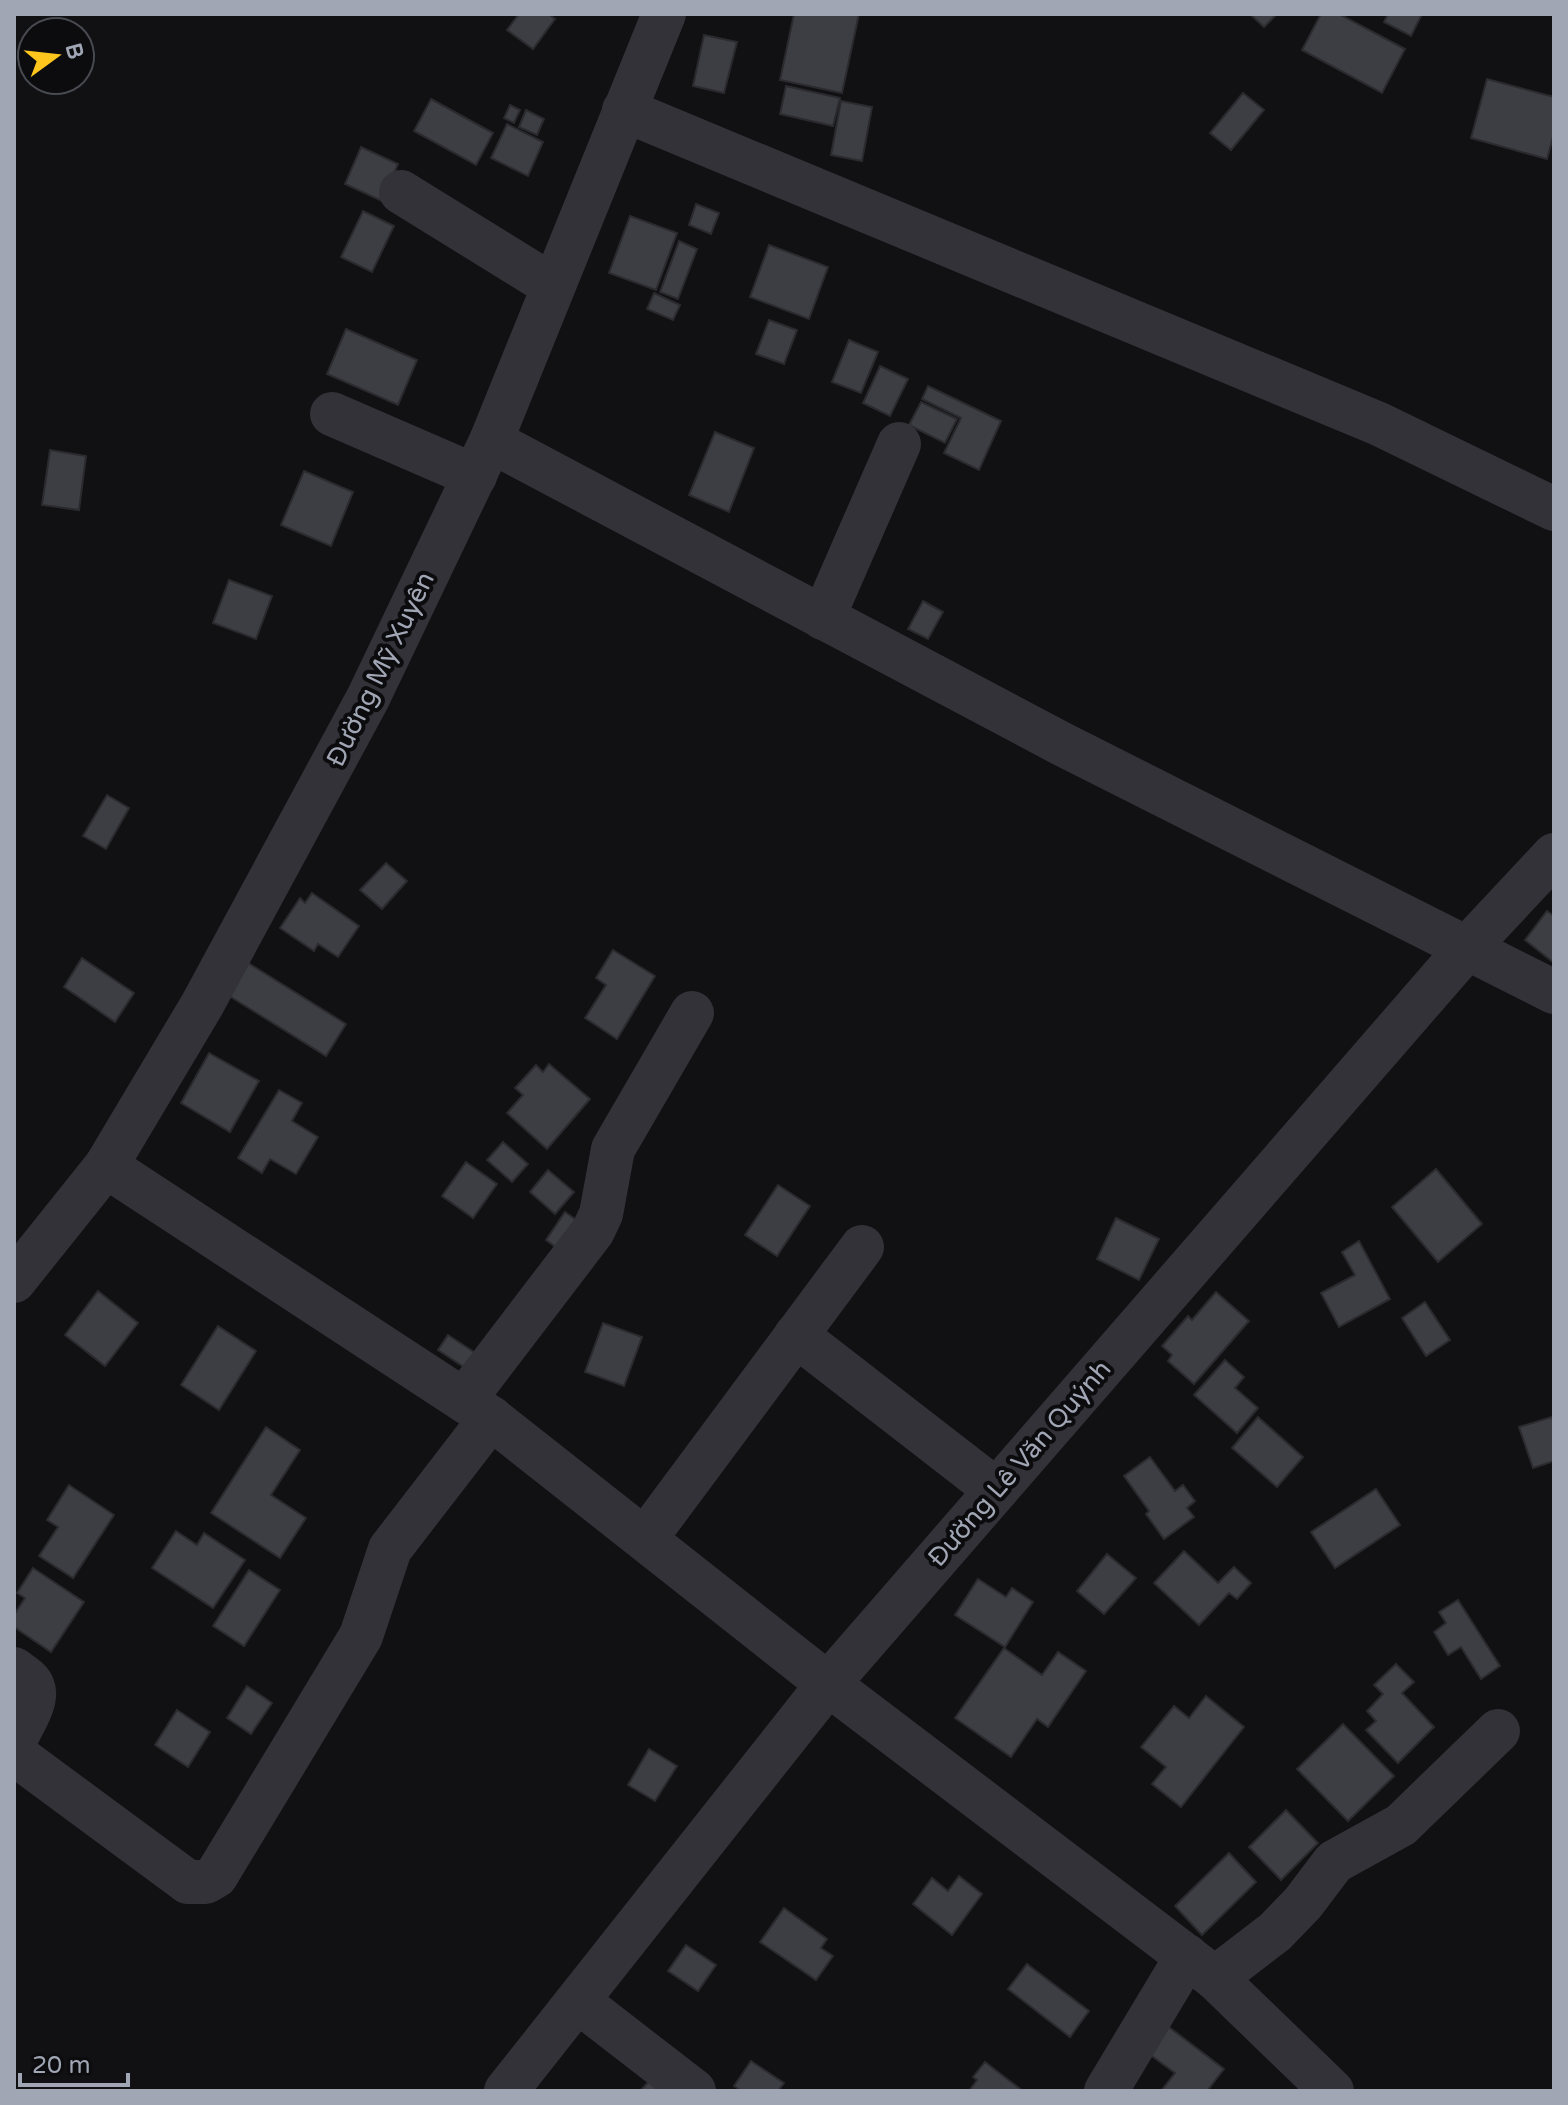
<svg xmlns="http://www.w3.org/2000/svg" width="1568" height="2105" font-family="'Varela Round',sans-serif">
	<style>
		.building { fill: #3d3e43; stroke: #2b2b2f; stroke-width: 2 }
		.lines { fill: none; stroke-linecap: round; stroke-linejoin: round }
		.minor { stroke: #323238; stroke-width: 44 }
		.labels { text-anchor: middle; stroke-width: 8; stroke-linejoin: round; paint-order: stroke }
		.street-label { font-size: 26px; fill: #a1a6b5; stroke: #0c0c0e }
	</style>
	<rect width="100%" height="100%" fill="#111113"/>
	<!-- building -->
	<g class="building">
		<path d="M 519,14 L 548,14 L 555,19 L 533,49 L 507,30 Z"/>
		<path d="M 794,14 L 859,14 L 842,93 L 780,80 Z"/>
		<path d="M 1250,14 L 1277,14 L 1264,27 Z"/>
		<path d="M 1321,14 L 1339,14 L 1405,49 L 1382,93 L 1302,50 Z"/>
		<path d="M 1388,14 L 1422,14 L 1411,36 L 1384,22 Z"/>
		<path d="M 704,35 L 737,42 L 724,93 L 693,86 Z"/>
		<path d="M 1487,79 L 1554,97 L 1554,133 L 1547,159 L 1471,138 Z"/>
		<path d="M 786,86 L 840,98 L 833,126 L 780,114 Z"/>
		<path d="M 1243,93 L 1264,110 L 1231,150 L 1210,133 Z"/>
		<path d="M 431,99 L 493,133 L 476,165 L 414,131 Z"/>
		<path d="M 841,101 L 872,107 L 862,161 L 831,155 Z"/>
		<path d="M 510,105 L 520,110 L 514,123 L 504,118 Z"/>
		<path d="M 526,110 L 544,119 L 537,135 L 519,127 Z"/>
		<path d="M 507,124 L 543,142 L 528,176 L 491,158 Z"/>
		<path d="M 361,147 L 398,164 L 382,201 L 345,184 Z"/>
		<path d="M 696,204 L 719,213 L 711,234 L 689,225 Z"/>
		<path d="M 363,211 L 394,226 L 372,272 L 341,257 Z"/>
		<path d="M 630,216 L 677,233 L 656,290 L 609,273 Z"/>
		<path d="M 679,241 L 697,249 L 678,299 L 660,292 Z"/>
		<path d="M 769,245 L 828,267 L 809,319 L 750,297 Z"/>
		<path d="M 654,293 L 680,305 L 673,320 L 647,309 Z"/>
		<path d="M 769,320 L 797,330 L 784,364 L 756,354 Z"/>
		<path d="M 346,329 L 417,360 L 398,405 L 327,374 Z"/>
		<path d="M 849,340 L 878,352 L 861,393 L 832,382 Z"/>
		<path d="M 880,366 L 908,379 L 890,416 L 863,403 Z"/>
		<path d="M 928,386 L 1001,421 L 979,470 L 944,453 L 961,418 L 922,399 Z"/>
		<path d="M 921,402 L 957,419 L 945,443 L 909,425 Z"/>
		<path d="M 715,432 L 754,448 L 729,512 L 689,495 Z"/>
		<path d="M 50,450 L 86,456 L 79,510 L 42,505 Z"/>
		<path d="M 304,471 L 353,492 L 331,546 L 281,525 Z"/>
		<path d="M 229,580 L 272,596 L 256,639 L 213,623 Z"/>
		<path d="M 923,601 L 943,612 L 928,639 L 908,629 Z"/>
		<path d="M 107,795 L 129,808 L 106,849 L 83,836 Z"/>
		<path d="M 386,863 L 407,881 L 382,909 L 360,890 Z"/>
		<path d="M 312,893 L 359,926 L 338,957 L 318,944 L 314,951 L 280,928 L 300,898 L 305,903 Z"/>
		<path d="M 1547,911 L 1554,916 L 1554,963 L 1525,940 Z"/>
		<path d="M 613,950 L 655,976 L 617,1039 L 585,1018 L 606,985 L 596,978 Z"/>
		<path d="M 82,958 L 134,993 L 115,1022 L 64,987 Z"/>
		<path d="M 245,961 L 346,1024 L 326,1056 L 226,994 Z"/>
		<path d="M 209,1053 L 259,1081 L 230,1132 L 181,1103 Z"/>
		<path d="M 549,1064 L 590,1099 L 547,1149 L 507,1113 L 523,1095 L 515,1088 L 536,1065 L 543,1072 Z"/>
		<path d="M 279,1090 L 302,1103 L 292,1121 L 318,1137 L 296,1174 L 270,1159 L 262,1173 L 238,1158 Z"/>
		<path d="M 503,1142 L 528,1164 L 512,1182 L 487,1160 Z"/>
		<path d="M 466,1162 L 497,1184 L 473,1218 L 442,1196 Z"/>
		<path d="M 1436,1169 L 1482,1224 L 1438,1262 L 1392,1207 Z"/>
		<path d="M 548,1170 L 574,1192 L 555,1214 L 530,1192 Z"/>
		<path d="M 778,1185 L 810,1206 L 777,1256 L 745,1235 Z"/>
		<path d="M 565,1212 L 588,1228 L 568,1256 L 546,1240 Z"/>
		<path d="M 1116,1218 L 1159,1239 L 1139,1280 L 1097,1259 Z"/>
		<path d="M 1359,1241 L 1390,1299 L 1339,1327 L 1321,1293 L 1355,1275 L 1342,1252 Z"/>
		<path d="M 98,1291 L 138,1323 L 105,1366 L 65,1335 Z"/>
		<path d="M 1216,1292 L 1249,1321 L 1194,1384 L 1168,1361 L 1172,1355 L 1162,1346 L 1188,1316 L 1192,1320 Z"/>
		<path d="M 1425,1302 L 1450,1340 L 1426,1356 L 1402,1318 Z"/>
		<path d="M 603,1323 L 642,1337 L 624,1386 L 585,1372 Z"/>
		<path d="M 218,1326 L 256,1351 L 219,1410 L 181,1385 Z"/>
		<path d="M 448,1335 L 477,1354 L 467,1369 L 438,1350 Z"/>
		<path d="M 1225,1360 L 1244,1377 L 1235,1388 L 1258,1408 L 1237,1433 L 1194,1395 Z"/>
		<path d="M 1258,1417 L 1303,1457 L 1277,1487 L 1232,1448 Z"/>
		<path d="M 1552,1417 L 1554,1424 L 1554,1461 L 1533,1468 L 1519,1427 Z"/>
		<path d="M 266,1427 L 300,1450 L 271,1495 L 306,1518 L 280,1558 L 211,1513 Z"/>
		<path d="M 1150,1457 L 1175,1491 L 1183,1485 L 1195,1501 L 1187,1508 L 1194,1517 L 1164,1539 L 1146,1514 L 1149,1511 L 1124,1476 Z"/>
		<path d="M 69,1485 L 114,1515 L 73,1578 L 39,1556 L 58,1527 L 47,1520 Z"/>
		<path d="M 1376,1489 L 1400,1525 L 1335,1568 L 1311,1532 Z"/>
		<path d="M 176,1531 L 197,1545 L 204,1533 L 245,1560 L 213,1608 L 152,1568 Z"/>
		<path d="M 1184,1551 L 1218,1583 L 1234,1567 L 1251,1583 L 1237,1599 L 1229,1593 L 1199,1625 L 1154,1583 Z"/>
		<path d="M 1107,1554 L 1136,1578 L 1104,1614 L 1077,1591 Z"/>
		<path d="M 33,1568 L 84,1602 L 51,1652 L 14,1627 L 14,1615 L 25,1598 L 17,1593 Z"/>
		<path d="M 249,1570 L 280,1590 L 244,1646 L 213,1626 Z"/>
		<path d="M 978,1579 L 1006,1597 L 1012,1588 L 1033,1602 L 1005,1647 L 955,1615 Z"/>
		<path d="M 1458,1600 L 1500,1666 L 1481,1679 L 1461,1647 L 1448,1655 L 1434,1632 L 1446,1623 L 1439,1612 Z"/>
		<path d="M 1004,1648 L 1042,1675 L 1058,1652 L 1086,1671 L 1048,1727 L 1037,1719 L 1011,1757 L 955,1718 Z"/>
		<path d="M 1396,1664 L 1414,1682 L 1402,1693 L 1434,1727 L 1398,1763 L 1366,1730 L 1376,1721 L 1367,1711 L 1383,1694 L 1374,1685 Z"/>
		<path d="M 247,1686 L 272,1703 L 251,1734 L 227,1718 Z"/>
		<path d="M 1206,1696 L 1244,1727 L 1181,1807 L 1152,1784 L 1166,1767 L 1141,1747 L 1174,1706 L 1189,1718 Z"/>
		<path d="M 177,1710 L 210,1732 L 188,1767 L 155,1745 Z"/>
		<path d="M 1343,1724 L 1394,1776 L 1348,1821 L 1297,1769 Z"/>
		<path d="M 649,1749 L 677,1766 L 655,1801 L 628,1785 Z"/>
		<path d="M 1286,1810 L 1318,1843 L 1281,1880 L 1249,1847 Z"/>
		<path d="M 1229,1853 L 1256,1882 L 1202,1935 L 1175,1906 Z"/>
		<path d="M 959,1876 L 982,1894 L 952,1935 L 913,1904 L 932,1878 L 948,1891 Z"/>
		<path d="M 784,1908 L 827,1939 L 821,1948 L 833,1956 L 816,1980 L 760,1942 Z"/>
		<path d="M 686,1945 L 716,1965 L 698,1991 L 668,1971 Z"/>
		<path d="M 1027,1964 L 1089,2011 L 1070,2037 L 1008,1989 Z"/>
		<path d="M 1165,2024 L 1224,2069 L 1207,2091 L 1161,2091 L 1175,2073 L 1145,2051 Z"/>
		<path d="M 751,2061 L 784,2083 L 778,2091 L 741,2091 L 734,2086 Z"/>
		<path d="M 985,2062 L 1023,2091 L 969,2091 L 977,2080 L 973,2077 Z"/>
		<path d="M 652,2078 L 666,2091 L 640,2091 Z"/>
	</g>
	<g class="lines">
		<!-- minor -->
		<g class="minor">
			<path d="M 624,110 L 1379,424 L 1554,509"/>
			<path d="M 401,192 L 553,286"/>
			<path d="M 332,414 L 475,476"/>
			<path d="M 491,441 L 1062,744 L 1554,992"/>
			<path d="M 823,618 L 899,444"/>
			<path d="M 106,1166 L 491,1418 L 828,1684 L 1215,1978 L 1332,2091"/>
			<path d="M 14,1281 L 106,1166 L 202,1005 L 368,698 L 491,441 L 664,14"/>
			<path d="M 796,1335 L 996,1490"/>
			<path d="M 464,1400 L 593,1231 L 601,1214 L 613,1149 L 692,1013"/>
			<path d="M 645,1539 L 862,1247"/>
			<path d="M 14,1669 C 20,1674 30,1679 33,1687 C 39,1702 20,1728 14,1742 L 20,1758 L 188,1882 L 206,1882 L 216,1876 L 361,1636 L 390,1549 L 491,1418"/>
			<path d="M 1215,1978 L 1275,1932 L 1303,1903 L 1334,1862 L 1401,1825 L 1498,1731"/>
			<path d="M 579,2002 L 694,2091"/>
			<path d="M 506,2091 L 828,1684 L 1468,947 L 1554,855"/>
			<path d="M 1106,2091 L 1187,1956"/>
		</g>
	</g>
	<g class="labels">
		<!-- street labels -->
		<g class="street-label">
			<text transform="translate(380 669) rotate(-64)" y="9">Đường Mỹ Xuyên</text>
			<text transform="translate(1019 1463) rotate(-49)" y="9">Đường Lê Văn Quýnh</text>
		</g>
	</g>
	<!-- border -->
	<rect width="1568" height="2105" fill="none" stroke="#a1a6b5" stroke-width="32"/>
	<!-- north arrow -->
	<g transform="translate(56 56) rotate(75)"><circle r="38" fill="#0c0c0e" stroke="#484a51" stroke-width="2"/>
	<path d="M0-6L14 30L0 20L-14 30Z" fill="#ffc61d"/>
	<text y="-12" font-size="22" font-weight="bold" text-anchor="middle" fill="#a1a6b5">B</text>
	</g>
	<!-- scale -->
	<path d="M20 2073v12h108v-12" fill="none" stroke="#a1a6b5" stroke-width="4"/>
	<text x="32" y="2073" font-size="24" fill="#a1a6b5" stroke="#0c0c0e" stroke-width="6" paint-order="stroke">20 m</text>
</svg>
